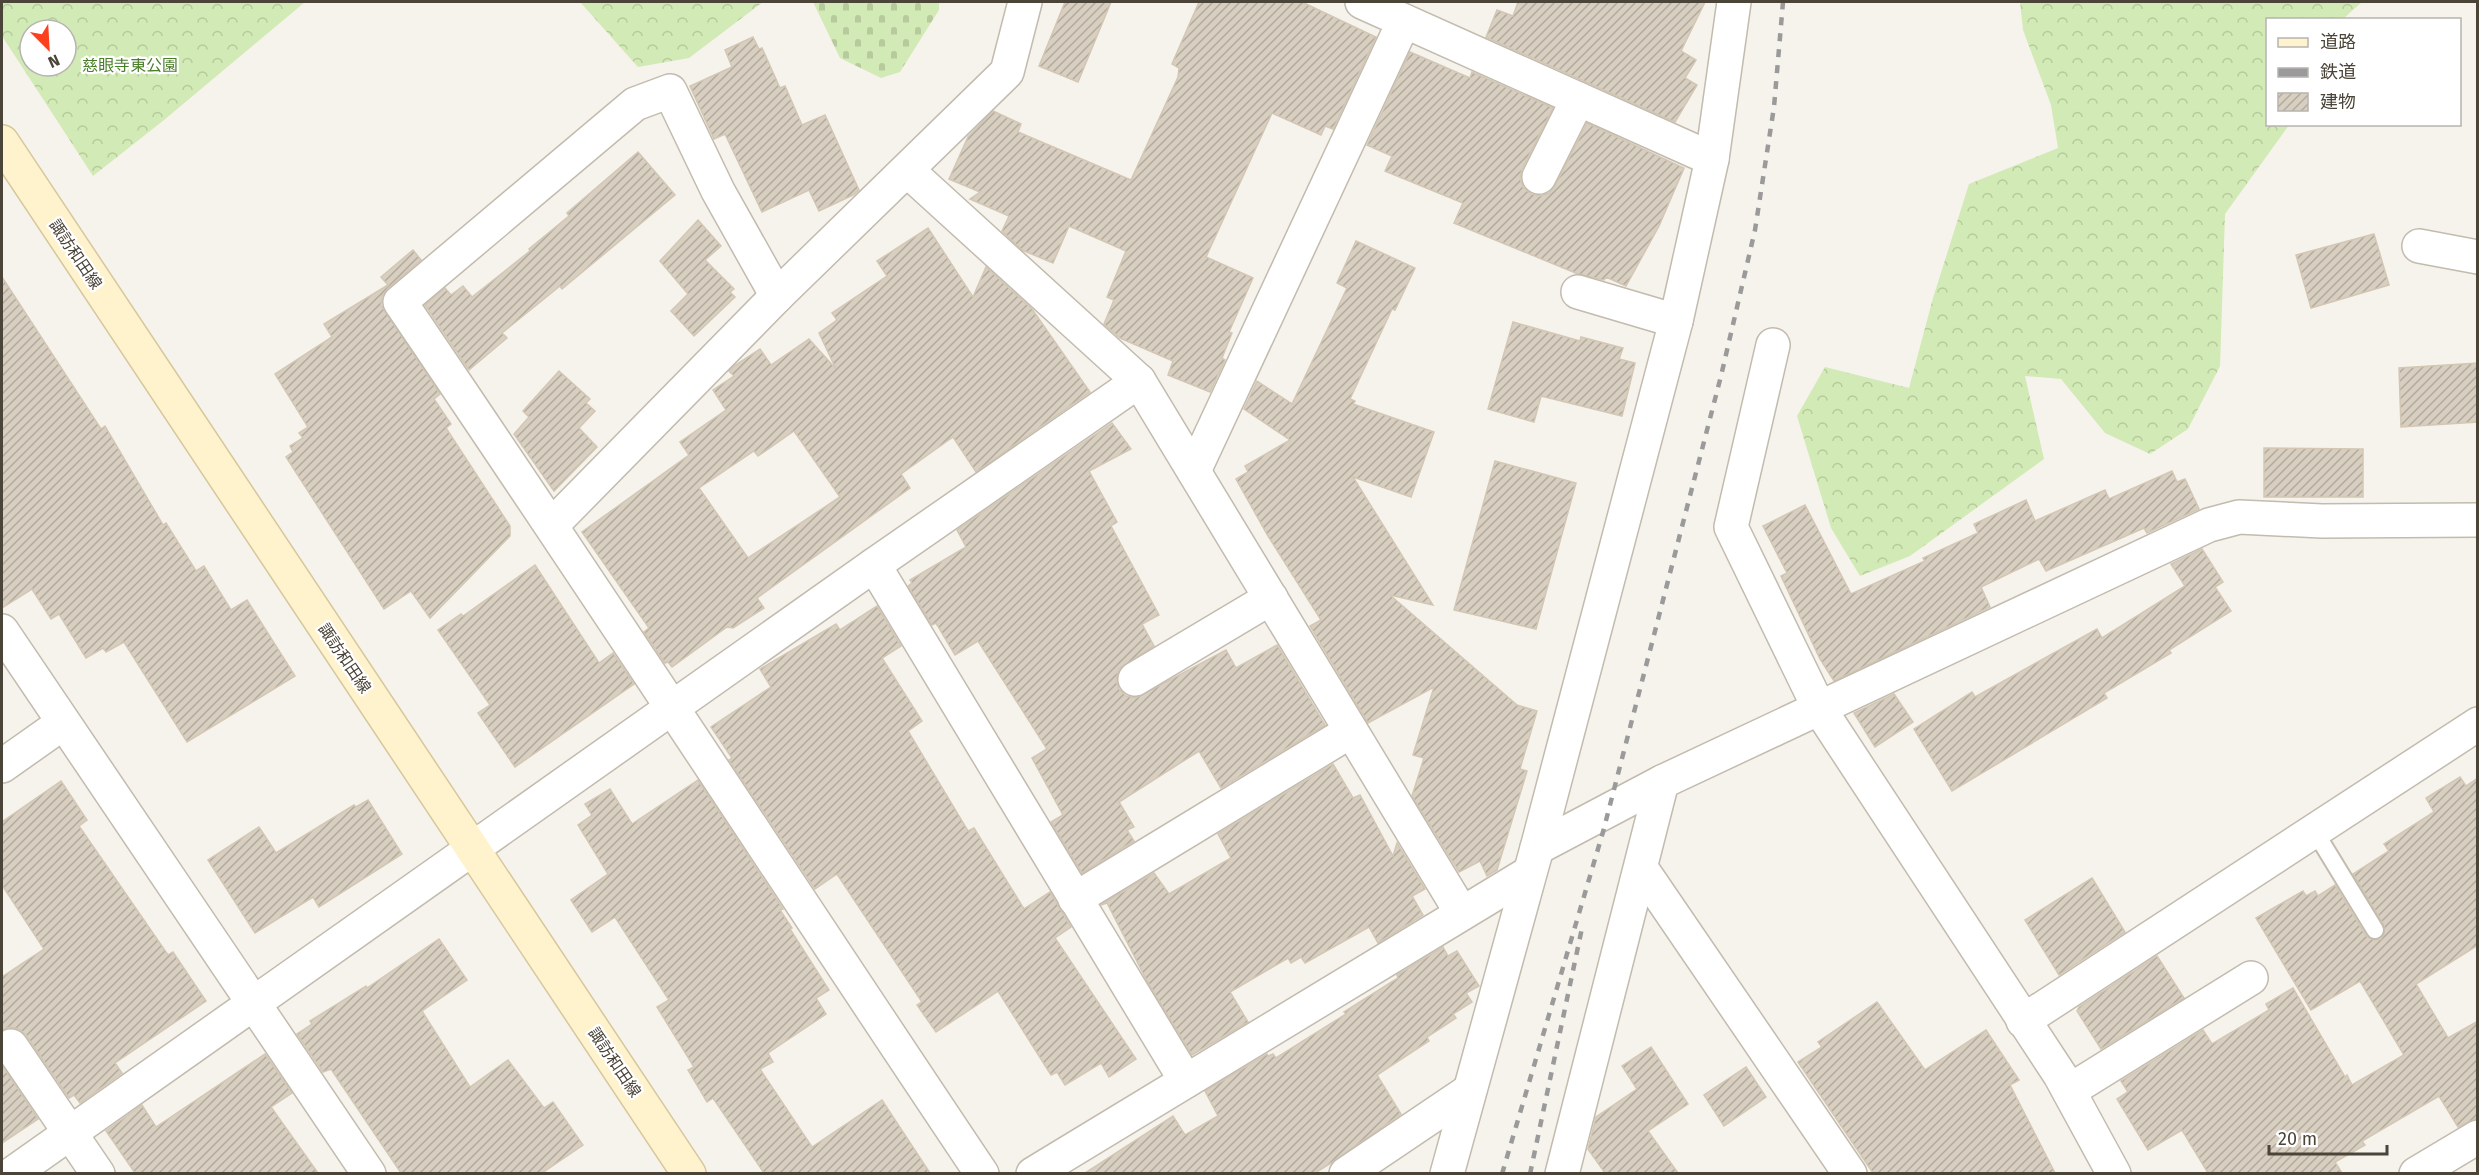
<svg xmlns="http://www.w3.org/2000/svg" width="2479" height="1175" font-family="'Fira Sans','Noto Sans JP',sans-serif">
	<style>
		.forest { fill: url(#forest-crowns); fill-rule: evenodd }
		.cemetery { fill: url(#cemetery-stones) }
		.building { fill: url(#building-hatch); stroke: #d3c7b4; stroke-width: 1.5; fill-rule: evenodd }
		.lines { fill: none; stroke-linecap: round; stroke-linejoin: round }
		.lane-casing { stroke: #c2bbae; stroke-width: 20 }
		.street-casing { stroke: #c2bbae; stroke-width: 36 }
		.secondary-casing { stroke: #d6c79b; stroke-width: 36 }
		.lane { stroke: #fff; stroke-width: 16 }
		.street { stroke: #fff; stroke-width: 33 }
		.secondary { stroke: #fff3cd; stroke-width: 33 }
		.rail { stroke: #9a9a9a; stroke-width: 4.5; stroke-dasharray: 8 8; stroke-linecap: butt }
		.labels { text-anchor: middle; stroke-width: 4.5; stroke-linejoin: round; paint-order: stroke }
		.park-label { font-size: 16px; fill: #4a7f2a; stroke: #fff }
		.street-label { font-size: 16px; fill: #4b4439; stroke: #fff }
	</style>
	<defs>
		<pattern id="forest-crowns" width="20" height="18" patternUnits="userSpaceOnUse" patternTransform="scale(1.5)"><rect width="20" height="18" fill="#d2eab5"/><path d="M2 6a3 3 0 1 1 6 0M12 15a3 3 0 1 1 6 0" fill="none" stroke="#b6ca9c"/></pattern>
		<pattern id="cemetery-stones" width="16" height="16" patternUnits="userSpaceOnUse" patternTransform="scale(1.5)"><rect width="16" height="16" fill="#d2eab5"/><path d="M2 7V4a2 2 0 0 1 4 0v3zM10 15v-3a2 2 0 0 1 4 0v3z" fill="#b6ca9c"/></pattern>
		<pattern id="building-hatch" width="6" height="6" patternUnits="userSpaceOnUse" patternTransform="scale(1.5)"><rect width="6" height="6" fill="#d8cfc1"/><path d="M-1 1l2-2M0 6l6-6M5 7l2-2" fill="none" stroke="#b1aa9e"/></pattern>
	</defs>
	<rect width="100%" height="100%" fill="#f6f3ec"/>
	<!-- forest -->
	<g class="forest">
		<path d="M 2,2 L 305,2 L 164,120 L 93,176 L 2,36 ZM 30,30 L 66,30 L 66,66 L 30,66 Z"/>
		<path d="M 580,2 L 763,2 L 689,58 L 638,67 Z"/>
		<path d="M 2020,2 L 2362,2 L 2343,19 L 2268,20 L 2268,124 L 2289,125 L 2225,214 L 2220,366 L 2188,429 L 2150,454 L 2105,433 L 2061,379 L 2025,376 L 2044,459 L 1910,556 L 1860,576 L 1831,528 L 1797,416 L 1825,367 L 1909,388 L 1933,298 L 1969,184 L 2058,148 L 2051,105 L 2023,30 Z"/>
	</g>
	<!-- cemetery -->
	<path class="cemetery" d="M 813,2 L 939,2 L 939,10 L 900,72 L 881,78 L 840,58 Z"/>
	<!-- building -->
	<g class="building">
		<path d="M 1065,2 L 1111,2 L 1078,82 L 1039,66 Z"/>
		<path d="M 1199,2 L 1302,2 L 1376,37 L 1333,129 L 1325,126 L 1321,135 L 1272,113 L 1206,257 L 1253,278 L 1229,332 L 1232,333 L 1222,358 L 1225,360 L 1210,392 L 1168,375 L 1173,361 L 1120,338 L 1104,324 L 1114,300 L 1107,297 L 1126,251 L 1069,226 L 1053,263 L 1022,250 L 1002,231 L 1009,216 L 970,199 L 980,192 L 949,179 L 968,137 L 993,111 L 1021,124 L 1018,132 L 1131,180 L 1178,77 L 1179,68 L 1172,64 Z"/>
		<path d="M 1518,2 L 1705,2 L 1681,51 L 1696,60 L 1685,78 L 1697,85 L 1675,122 L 1486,37 L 1497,10 L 1513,16 Z"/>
		<path d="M 753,37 L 759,49 L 762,48 L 780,88 L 785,86 L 802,125 L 825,115 L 859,190 L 853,195 L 819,211 L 809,190 L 762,212 L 725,134 L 714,139 L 690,86 L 732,67 L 725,50 Z"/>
		<path d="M 1410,52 L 1470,78 L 1472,72 L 1553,108 L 1522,169 L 1520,178 L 1523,187 L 1531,194 L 1540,196 L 1549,193 L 1555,186 L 1587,123 L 1684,168 L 1659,226 L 1626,286 L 1606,277 L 1604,280 L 1578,274 L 1454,223 L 1463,203 L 1385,171 L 1392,156 L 1367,145 Z"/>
		<path d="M 638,152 L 675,195 L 562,289 L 560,286 L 502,333 L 507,338 L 469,370 L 425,305 L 445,288 L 451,295 L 463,286 L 472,297 L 530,251 L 529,249 L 569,216 L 567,213 Z"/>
		<path d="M 698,220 L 721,246 L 705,260 L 734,289 L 730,292 L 735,297 L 694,336 L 671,311 L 688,294 L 660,261 Z"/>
		<path d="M 928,228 L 973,297 L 986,267 L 1032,309 L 1090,392 L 976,472 L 953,437 L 901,474 L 910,488 L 757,598 L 764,608 L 733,628 L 727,627 L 672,667 L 668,662 L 665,663 L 644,632 L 649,628 L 582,532 L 689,455 L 680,442 L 726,410 L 713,390 L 734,376 L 729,371 L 734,366 L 760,349 L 771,365 L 809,339 L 836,369 L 819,333 L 837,320 L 832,313 L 887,276 L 877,261 ZM 794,431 L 840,497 L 748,558 L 699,488 L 754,451 L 758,456 Z"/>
		<path d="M 2374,234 L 2389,285 L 2311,308 L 2296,255 Z"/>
		<path d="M 1356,241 L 1415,268 L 1395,310 L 1392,309 L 1350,399 L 1355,401 L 1353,404 L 1434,432 L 1411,497 L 1353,477 L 1433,605 L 1390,595 L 1517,705 L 1537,711 L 1520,769 L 1527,771 L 1497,870 L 1487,876 L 1480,861 L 1459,872 L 1412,796 L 1424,758 L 1413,755 L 1434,687 L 1368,723 L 1310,626 L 1321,620 L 1268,536 L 1236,479 L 1248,472 L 1245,466 L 1290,440 L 1244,409 L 1257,381 L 1292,404 L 1347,288 L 1337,283 Z"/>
		<path d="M 413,250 L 421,260 L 388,288 L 382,296 L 381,305 L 440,394 L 434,399 L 451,424 L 446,428 L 510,526 L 510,536 L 430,618 L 411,591 L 384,609 L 286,457 L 293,452 L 290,446 L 303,438 L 299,433 L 308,427 L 275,374 L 332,337 L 324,324 L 388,285 L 381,277 Z"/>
		<path d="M 2,277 L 101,429 L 105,426 L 163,525 L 166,523 L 196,571 L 204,566 L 231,610 L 247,600 L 295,676 L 187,742 L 124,642 L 106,652 L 103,648 L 86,658 L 59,614 L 51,619 L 32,589 L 2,608 Z"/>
		<path d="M 1513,322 L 1580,341 L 1581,337 L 1623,348 L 1619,359 L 1635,363 L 1622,416 L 1541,396 L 1534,422 L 1488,409 Z"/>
		<path d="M 2478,363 L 2478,422 L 2401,427 L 2399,368 Z"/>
		<path d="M 559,371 L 590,399 L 586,403 L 595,411 L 579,428 L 597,447 L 554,491 L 514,434 L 529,417 L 523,411 Z"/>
		<path d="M 1112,423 L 1131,449 L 1089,471 L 1117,522 L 1111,526 L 1159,615 L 1142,624 L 1154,646 L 1119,669 L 1116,680 L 1119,689 L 1126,696 L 1136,698 L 1226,650 L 1236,668 L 1277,645 L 1325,725 L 1221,788 L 1199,751 L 1119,802 L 1134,827 L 1127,830 L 1134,841 L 1082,873 L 1051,822 L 1063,815 L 1032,758 L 1047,749 L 978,641 L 955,655 L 936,623 L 932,625 L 908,586 L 912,583 L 910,580 L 966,547 L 957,530 Z"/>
		<path d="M 2264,448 L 2363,449 L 2363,497 L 2264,497 Z"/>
		<path d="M 1495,461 L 1576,483 L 1536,629 L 1454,610 Z"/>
		<path d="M 2172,471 L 2177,482 L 2185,479 L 2199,509 L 2147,533 L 2144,528 L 2046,571 L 2039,559 L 1981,587 L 1990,607 L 1834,681 L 1820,659 L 1781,576 L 1787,573 L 1763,526 L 1805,505 L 1851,594 L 1925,561 L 1923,558 L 1978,533 L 1974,524 L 2026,500 L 2035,521 L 2105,490 L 2109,499 Z"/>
		<path d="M 2202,549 L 2223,582 L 2215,587 L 2231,611 L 2169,650 L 2171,653 L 2104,693 L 2107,698 L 1952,791 L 1914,729 L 1972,692 L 1975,697 L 2097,629 L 2102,638 L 2185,586 L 2171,564 Z"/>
		<path d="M 535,565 L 599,663 L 613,653 L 634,684 L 515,767 L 478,713 L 490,705 L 438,630 L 461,614 L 463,616 Z"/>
		<path d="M 877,606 L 901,646 L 882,658 L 922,721 L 908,731 L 968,831 L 974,828 L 1024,909 L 1050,892 L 1071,927 L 1055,938 L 1136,1059 L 1109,1077 L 1101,1063 L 1065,1085 L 1057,1072 L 1051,1075 L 998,991 L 936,1032 L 917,1005 L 922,1002 L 837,874 L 815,889 L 729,760 L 732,758 L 711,727 L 771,687 L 760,669 L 836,624 L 840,630 Z"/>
		<path d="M 1894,694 L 1913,722 L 1875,747 L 1854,713 Z"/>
		<path d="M 1333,764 L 1353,798 L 1360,795 L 1393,856 L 1397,843 L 1425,889 L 1412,896 L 1423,915 L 1378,943 L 1369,927 L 1305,963 L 1301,957 L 1291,963 L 1288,958 L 1230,992 L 1248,1022 L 1192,1055 L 1147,981 L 1107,903 L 1101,905 L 1154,873 L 1169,894 L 1231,858 L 1218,834 Z"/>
		<path d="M 2460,777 L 2466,786 L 2478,778 L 2478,945 L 2416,984 L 2448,1038 L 2478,1021 L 2478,1118 L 2458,1127 L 2439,1096 L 2362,1141 L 2365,1145 L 2335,1162 L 2342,1173 L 2208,1173 L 2182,1130 L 2148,1150 L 2117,1099 L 2128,1092 L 2121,1081 L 2203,1030 L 2212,1044 L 2269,1010 L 2266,1004 L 2293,988 L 2345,1077 L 2347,1075 L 2352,1085 L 2404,1055 L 2360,981 L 2311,1010 L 2256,918 L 2303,891 L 2306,896 L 2315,891 L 2318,896 L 2335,885 L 2366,936 L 2375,940 L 2381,939 L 2384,934 L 2384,925 L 2353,874 L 2389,851 L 2384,844 L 2434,812 L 2426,798 Z"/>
		<path d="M 698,780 L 783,909 L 780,910 L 792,928 L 790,929 L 829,990 L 816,998 L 826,1014 L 768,1053 L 773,1062 L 760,1069 L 812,1147 L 882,1100 L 930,1173 L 764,1173 L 713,1098 L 707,1102 L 688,1070 L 694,1067 L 657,1007 L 669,1000 L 615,917 L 592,932 L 571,900 L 608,874 L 578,825 L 592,815 L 585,804 L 610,789 L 632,824 Z"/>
		<path d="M 61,781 L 87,820 L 79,826 L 168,955 L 173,952 L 206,1001 L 115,1063 L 122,1073 L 80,1103 L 74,1095 L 69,1098 L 26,1035 L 19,1029 L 10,1027 L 2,1030 L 2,977 L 44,949 L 2,885 L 2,822 Z"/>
		<path d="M 368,800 L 402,854 L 319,907 L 313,897 L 255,933 L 208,860 L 259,827 L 276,853 L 354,805 L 356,807 Z"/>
		<path d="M 2092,878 L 2125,932 L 2059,975 L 2025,920 Z"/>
		<path d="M 439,939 L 467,980 L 422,1011 L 470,1087 L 508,1060 L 544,1108 L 553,1102 L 583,1145 L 542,1173 L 401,1173 L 331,1069 L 323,1072 L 297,1034 L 312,1024 L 310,1021 L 366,986 L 367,988 Z"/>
		<path d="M 1443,947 L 1448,956 L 1457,951 L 1479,986 L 1466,993 L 1472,1002 L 1453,1014 L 1456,1018 L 1427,1037 L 1429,1041 L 1377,1075 L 1401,1114 L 1331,1163 L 1315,1173 L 1085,1173 L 1173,1116 L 1185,1135 L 1218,1116 L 1205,1091 L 1267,1054 L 1268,1056 L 1273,1054 L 1276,1058 L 1346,1014 L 1344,1012 L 1398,978 L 1397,975 Z"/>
		<path d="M 2157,956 L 2184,998 L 2101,1049 L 2077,1011 L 2079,1007 Z"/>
		<path d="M 1877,1002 L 1925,1070 L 1986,1030 L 2019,1080 L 2010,1085 L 2055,1173 L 1873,1173 L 1798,1062 L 1822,1047 L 1818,1042 Z"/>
		<path d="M 1651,1047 L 1688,1104 L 1648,1131 L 1678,1173 L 1605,1173 L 1588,1149 L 1596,1117 L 1637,1089 L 1622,1066 Z"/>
		<path d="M 265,1054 L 292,1093 L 271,1107 L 318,1173 L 135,1173 L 106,1131 L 142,1105 L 156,1127 Z"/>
		<path d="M 2,1065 L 38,1119 L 2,1143 Z"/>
		<path d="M 1746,1067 L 1766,1097 L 1724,1126 L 1704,1095 Z"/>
	</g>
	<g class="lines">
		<defs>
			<path id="lane" d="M 2314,830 L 2375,930"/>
			<g id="street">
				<path d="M 1362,2 L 1712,159"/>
				<path d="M 908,171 L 1139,381 L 1461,912"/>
				<path d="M 1539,177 L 1578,99"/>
				<path d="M 2419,246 L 2478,257"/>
				<path d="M 1578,292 L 1676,321"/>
				<path d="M 777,296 L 718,191 L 670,91 L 635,104 L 400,302 C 597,591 787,883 982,1174"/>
				<path d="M 1773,345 L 1731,527 L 1819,708 L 2060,1075 L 2114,1174"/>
				<path d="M 1194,471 L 1404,21"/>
				<path d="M 552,525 L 777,296 L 1007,72 L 1025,2"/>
				<path d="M 874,565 L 1186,1081"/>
				<path d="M 2,631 L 369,1174"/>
				<path d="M 1135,679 L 1271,598"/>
				<path d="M 2,766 L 63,723"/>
				<path d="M 1537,848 L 1662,782"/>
				<path d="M 1641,868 L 1850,1174"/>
				<path d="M 1075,899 L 1351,731"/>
				<path d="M 2023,1021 L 2478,724"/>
				<path d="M 11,1046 L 98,1174"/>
				<path d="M 2069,1091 L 2251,978"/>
				<path d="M 12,1174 L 874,565 L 1139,381"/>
				<path d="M 1033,1174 L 1529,873"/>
				<path d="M 1346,1174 L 1469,1091"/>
				<path d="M 1447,1174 L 1537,848 L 1676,321 L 1712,159 L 1734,2"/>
				<path d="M 1562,1174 L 1662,782 L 2209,525 L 2239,517 L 2322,521 L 2478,520"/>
				<path d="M 2416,1174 L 2478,1137"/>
			</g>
			<path id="secondary" d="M 2,142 L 689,1174"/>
		</defs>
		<!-- lane casing -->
		<use href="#lane" class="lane-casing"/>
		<!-- street casing -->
		<use href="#street" class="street-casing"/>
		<!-- secondary casing -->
		<use href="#secondary" class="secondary-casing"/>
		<!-- lane -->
		<use href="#lane" class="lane"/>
		<!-- street -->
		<use href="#street" class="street"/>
		<!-- secondary -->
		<use href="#secondary" class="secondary"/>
		<!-- rail -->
		<g class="rail">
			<path d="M 1502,1174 L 1603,832 L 1721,376 L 1755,230 L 1774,107 L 1783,2"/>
			<path d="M 1530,1174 L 1582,928"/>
		</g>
	</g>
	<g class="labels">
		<!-- park labels -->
		<g class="park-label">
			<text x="130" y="71">慈眼寺東公園</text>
		</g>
		<!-- street labels -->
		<g class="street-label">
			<text transform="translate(76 254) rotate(56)" y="6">諏訪和田線</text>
			<text transform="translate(345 658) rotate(56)" y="6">諏訪和田線</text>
			<text transform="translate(615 1062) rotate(56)" y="6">諏訪和田線</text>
		</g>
	</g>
	<!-- border -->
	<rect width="2479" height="1175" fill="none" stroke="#4b4439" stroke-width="6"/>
	<!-- legend -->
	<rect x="2266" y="18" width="195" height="108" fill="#ffffff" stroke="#b7b4b0" stroke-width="1.5"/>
	<rect x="2278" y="38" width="30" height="9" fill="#fff3cd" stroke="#b7b4b0" stroke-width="1.5"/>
	<text x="2320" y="48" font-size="18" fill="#4b4439">道路</text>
	<rect x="2278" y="68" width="30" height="9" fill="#9a9a9a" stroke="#b7b4b0" stroke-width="1.5"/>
	<text x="2320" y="78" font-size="18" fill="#4b4439">鉄道</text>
	<rect x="2278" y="93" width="30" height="18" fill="url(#building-hatch)" stroke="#b7b4b0" stroke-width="1.5"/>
	<text x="2320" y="108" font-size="18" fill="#4b4439">建物</text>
	<!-- north arrow -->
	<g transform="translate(48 48) rotate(156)"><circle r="28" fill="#ffffff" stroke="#b7b4b0" stroke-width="1.5"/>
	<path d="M0-4.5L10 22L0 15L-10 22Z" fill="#fc3f1d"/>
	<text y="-9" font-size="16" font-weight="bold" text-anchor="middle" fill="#4b4439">N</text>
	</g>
	<!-- scale -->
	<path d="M2269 1145v9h118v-9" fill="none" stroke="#4b4439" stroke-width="3"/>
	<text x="2278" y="1145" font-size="18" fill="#4b4439" stroke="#ffffff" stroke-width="4.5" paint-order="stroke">20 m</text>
</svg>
